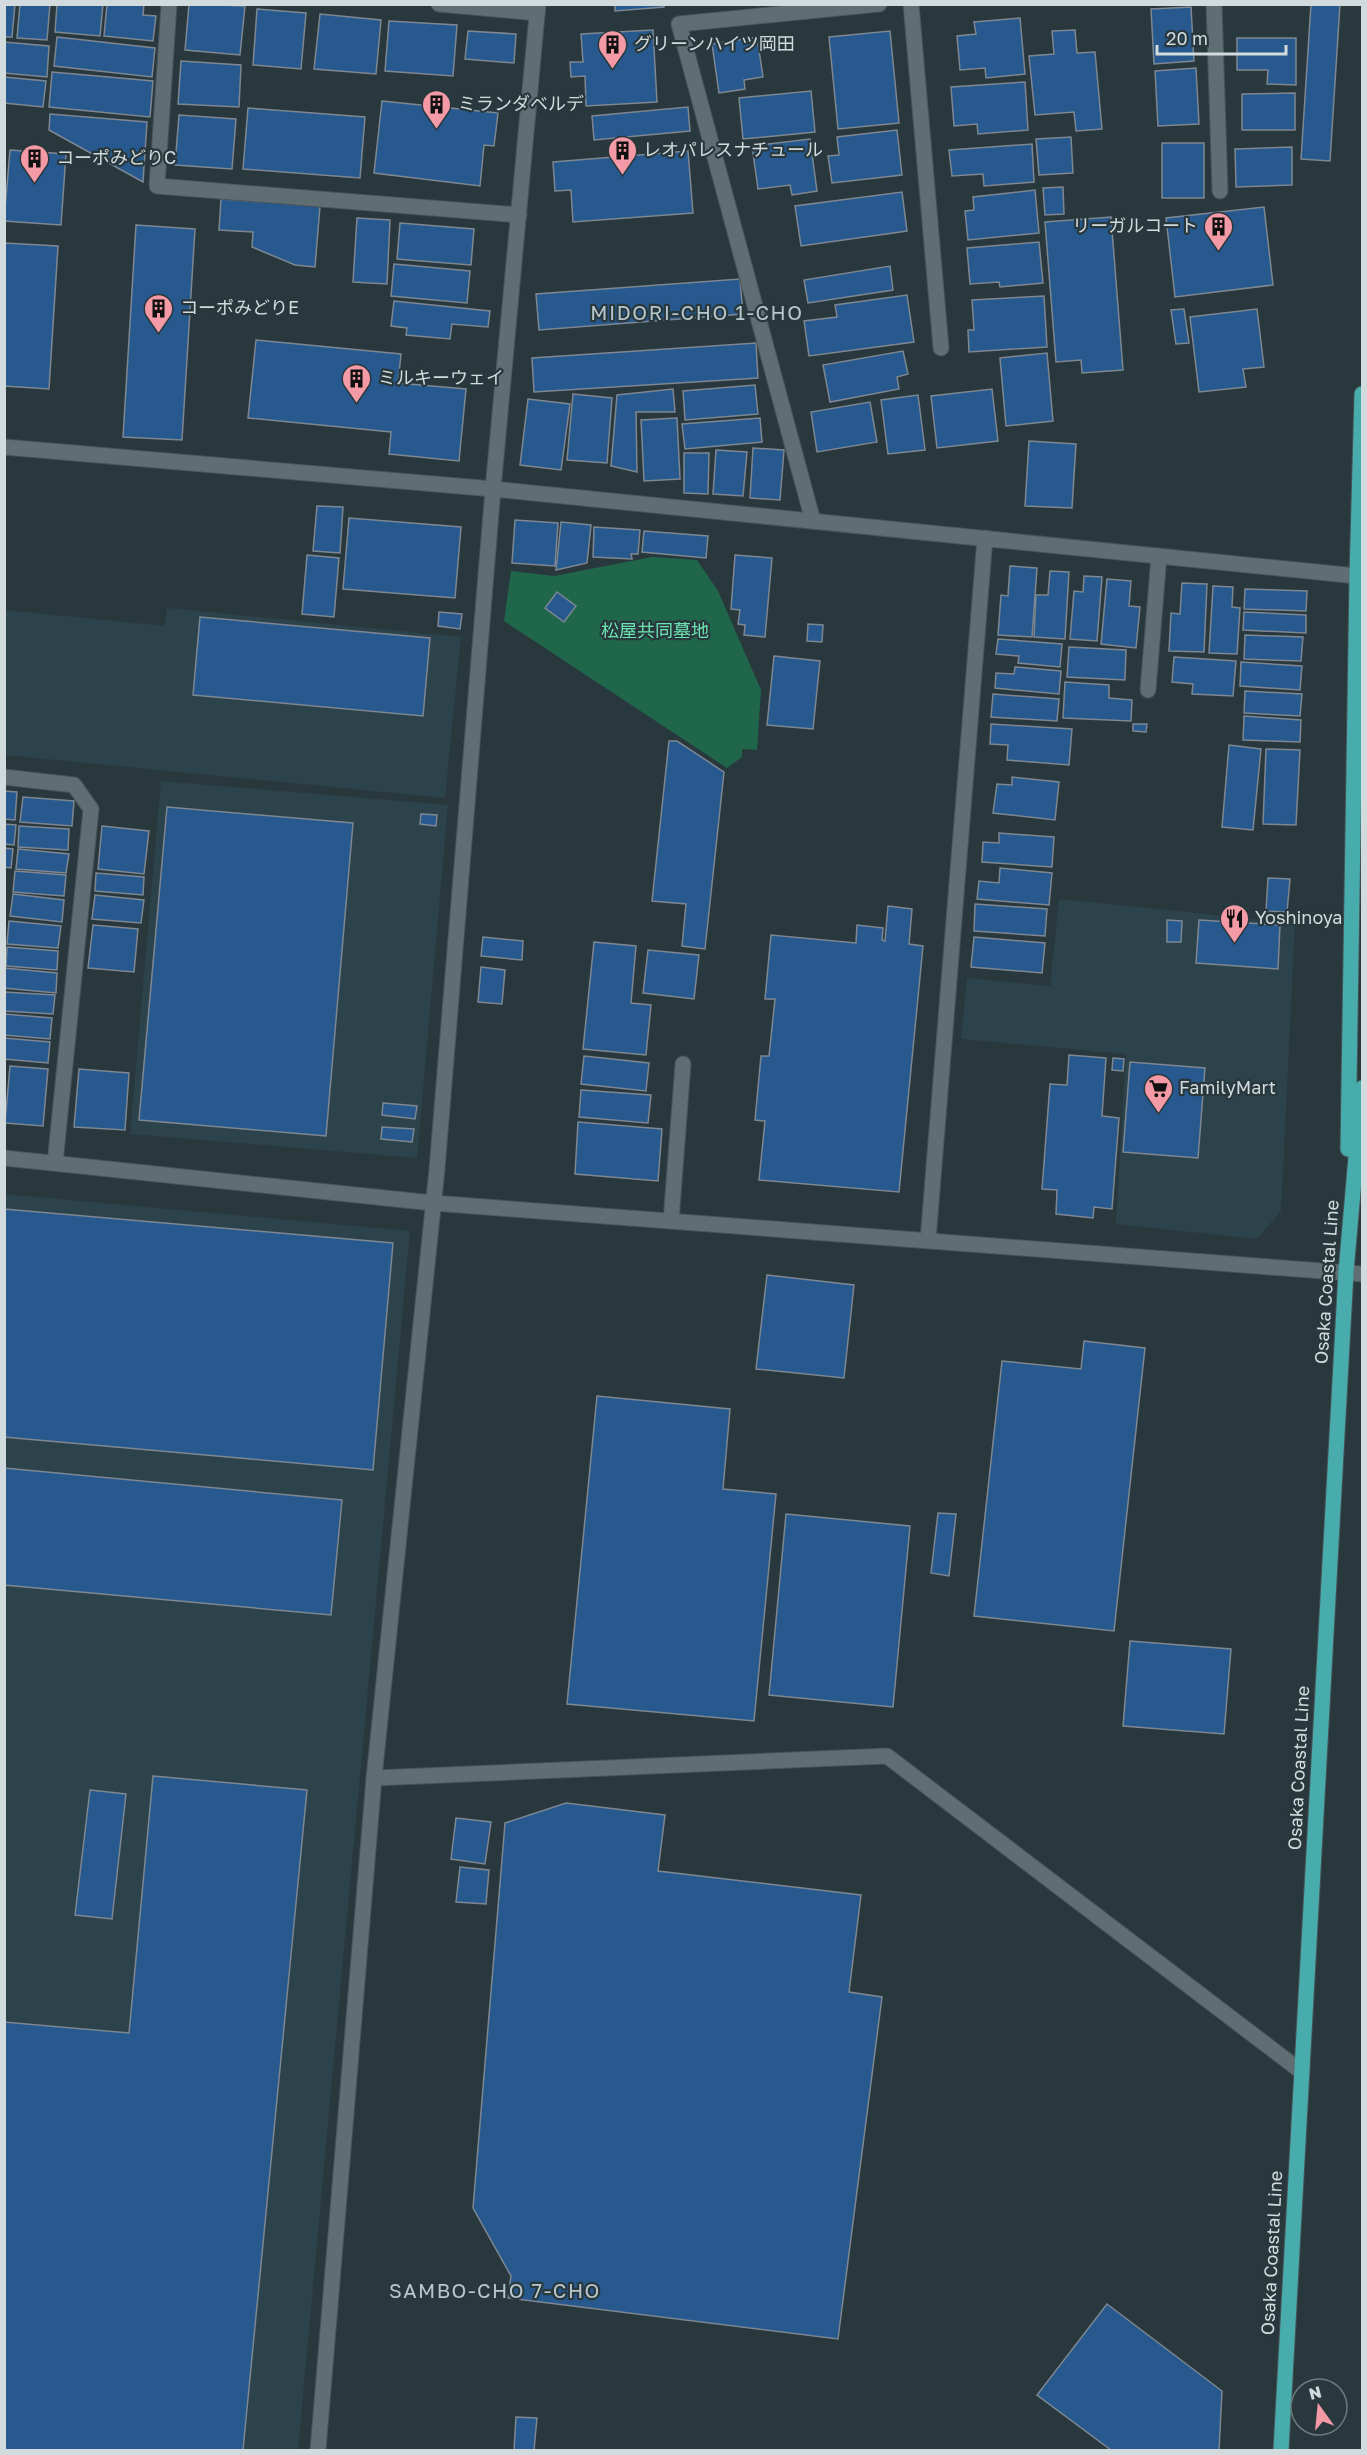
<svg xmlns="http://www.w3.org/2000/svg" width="1367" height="2455" font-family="'Golos Text','Noto Sans JP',sans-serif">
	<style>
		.built { fill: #2d434b }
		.green { fill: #1f664a }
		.building { fill: #27598e; stroke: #7d8792; stroke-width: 1.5 }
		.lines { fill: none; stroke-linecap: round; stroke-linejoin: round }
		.minor-casing { stroke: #475358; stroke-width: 17 }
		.major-casing { stroke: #475358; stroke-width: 17 }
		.minor { stroke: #5e6e73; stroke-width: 15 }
		.major { stroke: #47acab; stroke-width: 15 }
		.labels { text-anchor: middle; stroke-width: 4.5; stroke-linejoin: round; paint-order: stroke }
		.poi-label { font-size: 18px; fill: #d1dadd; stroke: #29383d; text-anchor: start }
		.park-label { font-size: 18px; fill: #6be4b0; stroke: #29383d }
		.street-label { font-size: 18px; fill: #d1dadd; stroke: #29383d }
		.neighbourhood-label { font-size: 20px; letter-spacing: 1.5px; fill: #b6c7cd; stroke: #29383d }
	</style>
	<rect width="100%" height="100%" fill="#29383d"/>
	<!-- built -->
	<g class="built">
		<path d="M 167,608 L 461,637 L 445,798 L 5,755 L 4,610 L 165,626 Z"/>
		<path d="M 161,781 L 448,805 L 417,1158 L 130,1134 Z"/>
		<path d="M 1059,899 L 1295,923 L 1281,1211 L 1257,1239 L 1116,1224 L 1126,1054 L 961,1039 L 967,978 L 1050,986 Z"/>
		<path d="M 4,1194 L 410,1231 L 298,2450 L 5,2450 Z"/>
	</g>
	<!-- green -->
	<path class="green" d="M 652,557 L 697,560 L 718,591 L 761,690 L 757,750 L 742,749 L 742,757 L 727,768 L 504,621 L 511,571 L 554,576 Z"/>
	<!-- building -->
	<g class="building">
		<path d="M 4,4 L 15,4 L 12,37 L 4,37 Z"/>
		<path d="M 20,4 L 50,4 L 47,40 L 17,38 Z"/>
		<path d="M 57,4 L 103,4 L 100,36 L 55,32 Z"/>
		<path d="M 107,4 L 144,4 L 143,15 L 156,16 L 153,41 L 104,36 Z"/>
		<path d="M 189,4 L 245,6 L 240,55 L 185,50 Z"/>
		<path d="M 615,4 L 664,4 L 664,7 L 615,11 Z"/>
		<path d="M 1311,4 L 1340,4 L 1330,161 L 1301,159 Z"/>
		<path d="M 1191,7 L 1194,61 L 1154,64 L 1151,9 Z"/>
		<path d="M 257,9 L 306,13 L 301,69 L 253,65 Z"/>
		<path d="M 320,14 L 381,20 L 376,74 L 314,69 Z"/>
		<path d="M 1020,18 L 1025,74 L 986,78 L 985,68 L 960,70 L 957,36 L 976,34 L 974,22 Z"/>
		<path d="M 389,21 L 457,25 L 453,76 L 385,71 Z"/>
		<path d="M 653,30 L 657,102 L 586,106 L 585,76 L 571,77 L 570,62 L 583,62 L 581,34 Z"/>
		<path d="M 1075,30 L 1077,53 L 1095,52 L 1102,129 L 1076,131 L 1074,112 L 1035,115 L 1029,56 L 1054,54 L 1052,31 Z"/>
		<path d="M 468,31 L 516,34 L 514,63 L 465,59 Z"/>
		<path d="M 890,31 L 899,123 L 838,129 L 829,37 Z"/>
		<path d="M 57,37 L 155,48 L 152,77 L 54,66 Z"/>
		<path d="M 757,37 L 763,77 L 744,80 L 745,89 L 719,93 L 712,44 Z"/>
		<path d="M 1237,38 L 1296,38 L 1296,85 L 1267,84 L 1268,70 L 1237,70 Z"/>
		<path d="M 4,42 L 49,46 L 47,77 L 4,73 Z"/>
		<path d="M 181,61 L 241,65 L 239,107 L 178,104 Z"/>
		<path d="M 1196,68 L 1199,124 L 1158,126 L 1155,71 Z"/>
		<path d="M 52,72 L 153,81 L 150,117 L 49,107 Z"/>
		<path d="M 4,77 L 46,81 L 43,107 L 4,103 Z"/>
		<path d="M 1025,82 L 1028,130 L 978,134 L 977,124 L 954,126 L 951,87 Z"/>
		<path d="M 811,91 L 815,132 L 743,139 L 739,98 Z"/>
		<path d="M 1295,93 L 1295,130 L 1242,130 L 1242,94 Z"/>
		<path d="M 382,101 L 498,113 L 494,146 L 484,145 L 480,186 L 374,173 Z"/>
		<path d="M 688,107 L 690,131 L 594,140 L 592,116 Z"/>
		<path d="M 248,108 L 365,117 L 360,178 L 243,169 Z"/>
		<path d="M 50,114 L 147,122 L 143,182 L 49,130 Z"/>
		<path d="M 179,115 L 236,119 L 232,169 L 175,165 Z"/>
		<path d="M 897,130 L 902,175 L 832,183 L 828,156 L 839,155 L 837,137 Z"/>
		<path d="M 1071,137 L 1073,173 L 1039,175 L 1036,139 Z"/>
		<path d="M 810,139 L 817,191 L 792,195 L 790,185 L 758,189 L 752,146 Z"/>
		<rect x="1162" y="143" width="42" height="55"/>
		<path d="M 1032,144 L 1034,182 L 984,186 L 983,174 L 952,176 L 949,150 Z"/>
		<path d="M 1292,147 L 1292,185 L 1236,187 L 1235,149 Z"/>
		<path d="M 10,150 L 66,154 L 61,225 L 4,221 Z"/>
		<path d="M 688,151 L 693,213 L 573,222 L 571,190 L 555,191 L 553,162 Z"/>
		<path d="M 1063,187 L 1064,214 L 1045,215 L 1043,188 Z"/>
		<path d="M 1035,190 L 1039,233 L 968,240 L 965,211 L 974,210 L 973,197 Z"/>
		<path d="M 902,192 L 907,231 L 801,246 L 795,206 Z"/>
		<path d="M 221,199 L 320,206 L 315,267 L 295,265 L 252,247 L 253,232 L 219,230 Z"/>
		<path d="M 1264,207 L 1273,285 L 1175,297 L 1166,218 Z"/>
		<path d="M 1111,217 L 1123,370 L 1082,373 L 1081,360 L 1056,362 L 1045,222 Z"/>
		<path d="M 357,218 L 390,220 L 387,284 L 353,282 Z"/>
		<path d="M 400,223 L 474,229 L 471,265 L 397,259 Z"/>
		<path d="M 136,225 L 195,229 L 182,440 L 123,437 Z"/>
		<path d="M 1039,242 L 1043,283 L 1000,287 L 999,282 L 970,284 L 967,248 Z"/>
		<path d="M 4,243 L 58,246 L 49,389 L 4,386 Z"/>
		<path d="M 394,264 L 470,271 L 467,303 L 391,296 Z"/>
		<path d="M 890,266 L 893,290 L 808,303 L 804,280 Z"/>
		<path d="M 740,279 L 743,314 L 539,330 L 536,294 Z"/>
		<path d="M 907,295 L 914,342 L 809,356 L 804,321 L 837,317 L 835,305 Z"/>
		<path d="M 1044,296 L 1047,347 L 969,352 L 968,330 L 974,330 L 972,300 Z"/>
		<path d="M 394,301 L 490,311 L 488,327 L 452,324 L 450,339 L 406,335 L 407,328 L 391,326 Z"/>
		<path d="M 1184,309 L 1189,343 L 1176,344 L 1171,310 Z"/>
		<path d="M 1257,309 L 1264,367 L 1243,369 L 1246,387 L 1199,392 L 1190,317 Z"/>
		<path d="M 256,340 L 401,354 L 398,383 L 466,389 L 459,461 L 389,454 L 391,432 L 248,418 Z"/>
		<path d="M 756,343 L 758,378 L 534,392 L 532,358 Z"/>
		<path d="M 903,351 L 908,374 L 897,377 L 899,389 L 830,402 L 823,365 Z"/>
		<path d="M 1047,353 L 1053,421 L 1006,426 L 1000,358 Z"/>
		<path d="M 755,385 L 758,414 L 685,420 L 683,391 Z"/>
		<path d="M 673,389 L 675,412 L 636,412 L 637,472 L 611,466 L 617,395 Z"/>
		<path d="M 992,389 L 998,441 L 937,448 L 931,396 Z"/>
		<path d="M 573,394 L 612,398 L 607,463 L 567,460 Z"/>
		<path d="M 918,395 L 925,450 L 888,454 L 881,400 Z"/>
		<path d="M 528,399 L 570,404 L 561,470 L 520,465 Z"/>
		<path d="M 870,402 L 877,442 L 817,452 L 811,412 Z"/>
		<path d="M 677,418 L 680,479 L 644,481 L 641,420 Z"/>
		<path d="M 760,418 L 762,442 L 685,449 L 682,424 Z"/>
		<path d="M 1029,441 L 1076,444 L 1072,508 L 1025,506 Z"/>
		<path d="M 753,448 L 784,450 L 780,500 L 750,498 Z"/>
		<path d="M 716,450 L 747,452 L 743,496 L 713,494 Z"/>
		<path d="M 684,453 L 709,453 L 708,494 L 684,493 Z"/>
		<path d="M 317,506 L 343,507 L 340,553 L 313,551 Z"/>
		<path d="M 349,518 L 461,527 L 455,598 L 343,589 Z"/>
		<path d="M 515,520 L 558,523 L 555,566 L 512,563 Z"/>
		<path d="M 561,522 L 591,525 L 587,563 L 556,570 Z"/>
		<path d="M 594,527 L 640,530 L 638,554 L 631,554 L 632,559 L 593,557 Z"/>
		<path d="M 644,531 L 708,536 L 706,558 L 642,552 Z"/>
		<path d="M 307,555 L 339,558 L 334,617 L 302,614 Z"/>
		<path d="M 735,555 L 772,558 L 765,637 L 744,635 L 745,625 L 738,624 L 740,610 L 731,609 Z"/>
		<path d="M 1010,566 L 1037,568 L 1032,637 L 998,635 L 1001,595 L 1008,596 Z"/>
		<path d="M 1050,571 L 1069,572 L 1065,639 L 1034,637 L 1036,595 L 1048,595 Z"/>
		<path d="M 1084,576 L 1102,577 L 1097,641 L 1070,639 L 1074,591 L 1083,592 Z"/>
		<path d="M 1107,579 L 1131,581 L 1129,606 L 1140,607 L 1136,648 L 1101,644 Z"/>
		<path d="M 1182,583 L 1207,584 L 1204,652 L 1169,651 L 1171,613 L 1180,614 Z"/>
		<path d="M 1213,586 L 1233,587 L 1232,607 L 1240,608 L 1237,654 L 1209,653 Z"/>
		<path d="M 1245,589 L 1307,591 L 1306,611 L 1244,609 Z"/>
		<path d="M 557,592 L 576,606 L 564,622 L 545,608 Z"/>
		<path d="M 439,612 L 462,614 L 460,629 L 438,626 Z"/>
		<path d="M 1244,612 L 1306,615 L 1306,633 L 1243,630 Z"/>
		<path d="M 200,617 L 430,638 L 423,716 L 193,695 Z"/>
		<path d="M 808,624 L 823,625 L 822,642 L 807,641 Z"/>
		<path d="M 1245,635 L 1303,637 L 1301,661 L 1244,659 Z"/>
		<path d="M 998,639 L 1062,644 L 1060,667 L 1018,663 L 1019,656 L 996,654 Z"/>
		<path d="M 1069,647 L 1126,650 L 1125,680 L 1067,677 Z"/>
		<path d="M 774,656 L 820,661 L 813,729 L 767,725 Z"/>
		<path d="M 1174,657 L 1236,661 L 1233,696 L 1192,694 L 1193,684 L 1172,682 Z"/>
		<path d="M 1241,662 L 1302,666 L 1300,690 L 1240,686 Z"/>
		<path d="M 1015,667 L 1061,671 L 1059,694 L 995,688 L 996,673 L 1014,674 Z"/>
		<path d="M 1065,682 L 1109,685 L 1109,698 L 1132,700 L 1131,721 L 1063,718 Z"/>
		<path d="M 1245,691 L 1302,694 L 1300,716 L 1244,713 Z"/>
		<path d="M 993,694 L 1059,699 L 1057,721 L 991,717 Z"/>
		<path d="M 1244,716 L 1301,720 L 1300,742 L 1243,740 Z"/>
		<path d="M 991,724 L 1072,729 L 1069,765 L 1007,760 L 1008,745 L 990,744 Z"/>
		<path d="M 1133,724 L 1147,724 L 1146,732 L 1133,731 Z"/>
		<path d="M 669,741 L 677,741 L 724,772 L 705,949 L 682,946 L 686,904 L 652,901 Z"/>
		<path d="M 1229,745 L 1261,749 L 1253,830 L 1222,827 Z"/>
		<path d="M 1266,749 L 1300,750 L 1296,825 L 1263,824 Z"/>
		<path d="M 1012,777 L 1059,782 L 1055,820 L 993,813 L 997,784 L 1012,785 Z"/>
		<path d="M 4,791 L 17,792 L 15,820 L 4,819 Z"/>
		<path d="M 23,797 L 74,801 L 72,826 L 20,822 Z"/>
		<path d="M 167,807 L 353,823 L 326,1136 L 139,1120 Z"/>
		<path d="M 421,814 L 437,815 L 436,826 L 420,824 Z"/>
		<path d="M 4,824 L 16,825 L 14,845 L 4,844 Z"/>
		<path d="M 19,826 L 69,829 L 68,850 L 18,847 Z"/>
		<path d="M 102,826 L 149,831 L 144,874 L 98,869 Z"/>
		<path d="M 999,833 L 1054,837 L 1052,867 L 982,862 L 983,842 L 999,843 Z"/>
		<path d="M 4,848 L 13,849 L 11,868 L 4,867 Z"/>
		<path d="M 18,849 L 69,854 L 66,873 L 16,869 Z"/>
		<path d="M 1000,868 L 1052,873 L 1049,905 L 977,899 L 979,881 L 999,883 Z"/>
		<path d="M 15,871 L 66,875 L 64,896 L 13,892 Z"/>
		<path d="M 96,873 L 144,877 L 143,895 L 95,891 Z"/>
		<path d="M 1268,878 L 1290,879 L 1287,912 L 1266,911 Z"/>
		<path d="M 13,894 L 64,900 L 62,922 L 10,916 Z"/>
		<path d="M 95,895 L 144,900 L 141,923 L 92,919 Z"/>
		<path d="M 975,904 L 1047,909 L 1045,936 L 974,931 Z"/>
		<path d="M 888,906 L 912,909 L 909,944 L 923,946 L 899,1192 L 759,1180 L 765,1121 L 755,1120 L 761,1056 L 769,1056 L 775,999 L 765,999 L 771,935 L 856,943 L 857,925 L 883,928 L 882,940 L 885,941 Z"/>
		<path d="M 1167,920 L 1182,921 L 1181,942 L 1167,942 Z"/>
		<path d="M 1199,920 L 1280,925 L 1278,969 L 1196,963 Z"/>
		<path d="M 9,921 L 61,926 L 58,948 L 7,944 Z"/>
		<path d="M 93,925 L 138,929 L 134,972 L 88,968 Z"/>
		<path d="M 483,937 L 523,941 L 522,960 L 481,956 Z"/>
		<path d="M 974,937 L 1045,943 L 1042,973 L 971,967 Z"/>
		<path d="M 594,942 L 636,946 L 631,1003 L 651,1005 L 646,1055 L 583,1049 Z"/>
		<path d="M 7,947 L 58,951 L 57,970 L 6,966 Z"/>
		<path d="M 648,950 L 699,955 L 694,999 L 643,993 Z"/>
		<path d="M 481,967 L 505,970 L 502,1004 L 478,1002 Z"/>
		<path d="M 4,968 L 57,973 L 56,993 L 4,988 Z"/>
		<path d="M 4,992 L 55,995 L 53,1014 L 4,1011 Z"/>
		<path d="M 4,1014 L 52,1018 L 50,1039 L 4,1035 Z"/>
		<path d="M 4,1038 L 50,1042 L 48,1063 L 4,1059 Z"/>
		<path d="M 1069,1055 L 1106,1058 L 1102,1116 L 1119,1118 L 1112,1209 L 1094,1207 L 1093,1218 L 1056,1214 L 1057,1190 L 1042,1189 L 1050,1084 L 1067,1085 Z"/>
		<path d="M 584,1056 L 649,1063 L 646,1091 L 581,1084 Z"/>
		<path d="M 1113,1058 L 1124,1059 L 1123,1071 L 1112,1070 Z"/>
		<path d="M 1130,1062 L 1205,1068 L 1198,1158 L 1123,1152 Z"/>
		<path d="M 10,1066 L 48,1069 L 43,1126 L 5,1123 Z"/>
		<path d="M 79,1069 L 129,1073 L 125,1130 L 74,1127 Z"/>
		<path d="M 581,1090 L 651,1095 L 648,1123 L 579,1117 Z"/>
		<path d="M 383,1103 L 417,1106 L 415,1119 L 382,1115 Z"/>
		<path d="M 578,1122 L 662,1129 L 658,1181 L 575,1174 Z"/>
		<path d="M 382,1127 L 414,1129 L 412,1142 L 381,1139 Z"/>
		<path d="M 4,1209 L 393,1243 L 373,1470 L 4,1437 Z"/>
		<path d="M 767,1275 L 854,1285 L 844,1378 L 756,1369 Z"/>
		<path d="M 1084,1341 L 1145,1348 L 1114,1631 L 974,1616 L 1002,1361 L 1081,1369 Z"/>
		<path d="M 597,1396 L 730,1409 L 723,1489 L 776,1494 L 754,1721 L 567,1704 Z"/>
		<path d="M 4,1468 L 342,1500 L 331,1615 L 4,1585 Z"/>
		<path d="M 938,1513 L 956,1514 L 949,1576 L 931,1573 Z"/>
		<path d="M 786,1514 L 910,1526 L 893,1707 L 769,1695 Z"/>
		<path d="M 1130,1641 L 1231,1649 L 1224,1734 L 1123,1726 Z"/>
		<path d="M 153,1776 L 307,1790 L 243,2450 L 4,2450 L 4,2022 L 129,2033 Z"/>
		<path d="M 90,1790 L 126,1794 L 112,1919 L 75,1915 Z"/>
		<path d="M 566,1803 L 665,1815 L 658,1871 L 861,1895 L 849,1992 L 882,1997 L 838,2339 L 508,2298 L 511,2276 L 473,2208 L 505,1823 Z"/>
		<path d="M 456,1818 L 491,1822 L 485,1864 L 451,1859 Z"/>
		<path d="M 460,1867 L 489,1870 L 486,1904 L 456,1902 Z"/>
		<path d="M 1107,2304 L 1222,2391 L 1219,2450 L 1111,2450 L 1037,2395 Z"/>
		<path d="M 516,2417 L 537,2418 L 534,2450 L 514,2450 Z"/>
	</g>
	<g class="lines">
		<defs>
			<g id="minor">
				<path d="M 169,4 L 157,186 L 519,215"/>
				<path d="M 439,4 L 537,13"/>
				<path d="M 911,4 L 941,348"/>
				<path d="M 1214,4 L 1220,191"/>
				<path d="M 4,447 L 493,489 L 1357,576"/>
				<path d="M 813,521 L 679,24 L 879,4"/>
				<path d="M 1148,690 L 1159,556"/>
				<path d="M 4,777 L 74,785 L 91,809 L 55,1163"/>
				<path d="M 4,1158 L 433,1203 L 1362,1274"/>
				<path d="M 671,1221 L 683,1064"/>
				<path d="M 928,1240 L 985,538"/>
				<path d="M 374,1778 L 887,1756 L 1302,2072"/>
				<path d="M 318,2450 L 374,1778 L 437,1169 L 493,489 L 538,4"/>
			</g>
			<g id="major">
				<path d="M 1348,1149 L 1357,576 L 1362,394"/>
				<path d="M 1281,2450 L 1346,1272 L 1362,1088"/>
			</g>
		</defs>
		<!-- minor casing -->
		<use href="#minor" class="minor-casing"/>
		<!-- major casing -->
		<use href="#major" class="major-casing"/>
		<!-- minor -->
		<use href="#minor" class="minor"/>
		<!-- major -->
		<use href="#major" class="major"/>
	</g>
	<!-- icons -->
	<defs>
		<symbol id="building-pin" viewBox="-11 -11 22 30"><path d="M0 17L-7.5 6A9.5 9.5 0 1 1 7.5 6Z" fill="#f49aa6" stroke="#29383d"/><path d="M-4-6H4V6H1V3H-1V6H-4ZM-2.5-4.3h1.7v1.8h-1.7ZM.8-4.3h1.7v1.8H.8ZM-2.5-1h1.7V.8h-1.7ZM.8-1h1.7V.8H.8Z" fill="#111"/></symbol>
		<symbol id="restaurant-pin" viewBox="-11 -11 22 30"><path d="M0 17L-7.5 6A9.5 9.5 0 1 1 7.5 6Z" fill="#f49aa6" stroke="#29383d"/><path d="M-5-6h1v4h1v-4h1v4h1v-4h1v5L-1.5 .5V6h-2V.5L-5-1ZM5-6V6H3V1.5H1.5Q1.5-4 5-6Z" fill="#111"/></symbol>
		<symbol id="supermarket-pin" viewBox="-11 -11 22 30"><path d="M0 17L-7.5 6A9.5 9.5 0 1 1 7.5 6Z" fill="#f49aa6" stroke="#29383d"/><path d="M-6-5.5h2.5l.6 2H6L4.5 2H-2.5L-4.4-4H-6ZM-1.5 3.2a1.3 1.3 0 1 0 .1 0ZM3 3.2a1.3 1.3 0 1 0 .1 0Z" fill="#111"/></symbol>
	</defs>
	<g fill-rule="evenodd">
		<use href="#building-pin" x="596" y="28" width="33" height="45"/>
		<use href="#building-pin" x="420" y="88" width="33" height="45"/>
		<use href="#building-pin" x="606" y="134" width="33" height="45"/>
		<use href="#building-pin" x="18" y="142" width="33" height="45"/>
		<use href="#building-pin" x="1202" y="210" width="33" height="45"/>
		<use href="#building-pin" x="142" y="292" width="33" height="45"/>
		<use href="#building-pin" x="340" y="362" width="33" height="45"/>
		<use href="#restaurant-pin" x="1218" y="902" width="33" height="45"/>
		<use href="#supermarket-pin" x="1142" y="1072" width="33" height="45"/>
	</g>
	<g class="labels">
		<!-- poi labels -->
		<g class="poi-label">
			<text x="634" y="50">グリーンハイツ岡田</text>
			<text x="458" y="110">ミランダベルデ</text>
			<text x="643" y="156">レオパレスナチュール</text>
			<text x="56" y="164">コーポみどりC</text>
			<text x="1198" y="232" text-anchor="end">リーガルコート</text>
			<text x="180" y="314">コーポみどりE</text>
			<text x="378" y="384">ミルキーウェイ</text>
			<text x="1255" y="924">Yoshinoya</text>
			<text x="1179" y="1094">FamilyMart</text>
		</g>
		<!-- park labels -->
		<g class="park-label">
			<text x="655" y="637">松屋共同墓地</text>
		</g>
		<!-- street labels -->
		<g class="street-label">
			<text transform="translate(1327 1282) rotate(-86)" y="6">Osaka Coastal Line</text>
			<text transform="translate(1299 1768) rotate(-87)" y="6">Osaka Coastal Line</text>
			<text transform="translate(1272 2253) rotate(-87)" y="6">Osaka Coastal Line</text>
		</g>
		<!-- neighbourhood labels -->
		<g class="neighbourhood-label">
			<text x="697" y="320">MIDORI-CHO 1-CHO</text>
			<text x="495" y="2298">SAMBO-CHO 7-CHO</text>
		</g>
	</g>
	<!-- border -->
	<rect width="1367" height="2455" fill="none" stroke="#d1dadd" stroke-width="12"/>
	<!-- north arrow -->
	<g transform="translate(1319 2407) rotate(345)"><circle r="28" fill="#29383d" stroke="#6c797d" stroke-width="1.5"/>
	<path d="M0-4.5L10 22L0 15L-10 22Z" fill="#f49aa6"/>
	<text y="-9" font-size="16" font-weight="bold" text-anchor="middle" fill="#d1dadd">N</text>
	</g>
	<!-- scale -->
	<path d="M1157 45v9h129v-9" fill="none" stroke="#d1dadd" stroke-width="3"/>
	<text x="1166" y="45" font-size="18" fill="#d1dadd" stroke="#29383d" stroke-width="4.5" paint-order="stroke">20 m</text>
</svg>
